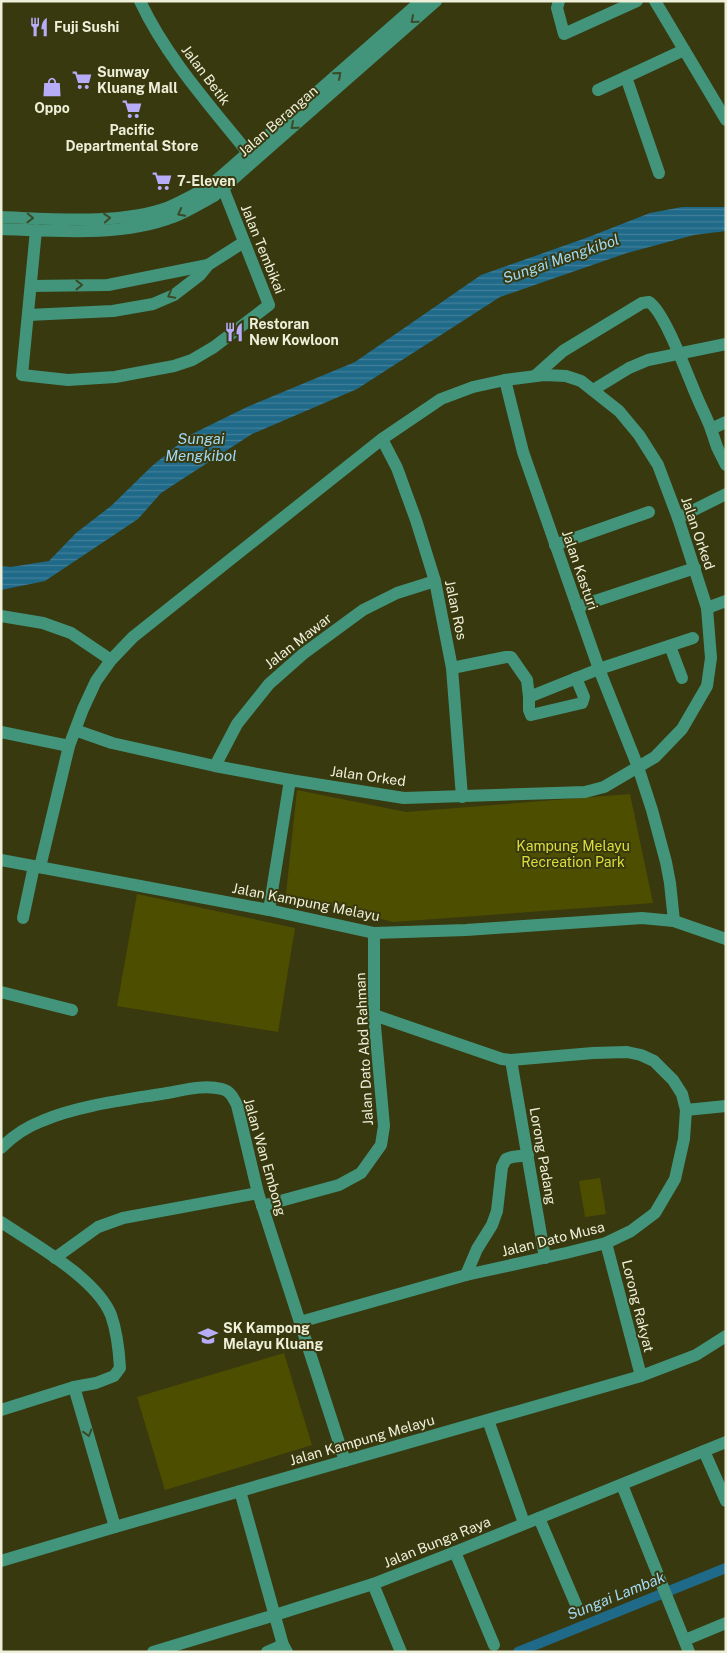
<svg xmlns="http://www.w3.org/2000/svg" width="727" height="1653" font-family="'Public Sans',sans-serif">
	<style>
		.park { fill: #4e4e00 }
		.water { fill: url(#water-rules) }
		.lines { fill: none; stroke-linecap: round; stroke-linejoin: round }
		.canal { stroke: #206a89; stroke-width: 10 }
		.minor { stroke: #42957b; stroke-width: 12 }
		.oneway { stroke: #3a4b25 }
		.labels { text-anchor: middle; stroke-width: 4; stroke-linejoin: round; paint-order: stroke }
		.poi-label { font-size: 14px; font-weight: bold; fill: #eeefd9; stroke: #38390f; text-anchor: start }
		.street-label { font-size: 14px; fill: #eeefd9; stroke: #38390f }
		.park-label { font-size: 14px; fill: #ddde3d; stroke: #38390f }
		.water-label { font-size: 15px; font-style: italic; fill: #a1d9f4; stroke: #38390f }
	</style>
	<defs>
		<pattern id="water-rules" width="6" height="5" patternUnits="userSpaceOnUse" patternTransform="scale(1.25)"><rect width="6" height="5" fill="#206a89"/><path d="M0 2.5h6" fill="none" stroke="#418099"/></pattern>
	</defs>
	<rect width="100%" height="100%" fill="#38390f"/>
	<!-- park -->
	<g class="park">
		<path d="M 297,790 L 406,812 L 630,794 L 653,903 L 393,922 L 286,894 Z"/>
		<path d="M 137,894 L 295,928 L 278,1032 L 117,1006 Z"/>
		<path d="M 600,1178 L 606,1214 L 585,1217 L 579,1181 Z"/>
		<path d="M 284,1353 L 312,1445 L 165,1490 L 137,1397 Z"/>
	</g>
	<!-- water -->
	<path class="water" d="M 682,207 L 726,207 L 726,231 L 694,235 L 627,253 L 500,297 L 357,389 L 252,434 L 161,493 L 138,519 L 45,581 L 1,590 L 1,566 L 11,567 L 49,561 L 76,533 L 111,506 L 152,466 L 190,435 L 247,407 L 355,362 L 481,275 L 586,238 L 650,213 Z"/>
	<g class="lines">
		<!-- canal -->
		<path class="canal" d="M 518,1652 L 726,1568"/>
		<!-- minor -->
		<g class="minor">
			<path d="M 140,1 C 167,59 214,110 253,159"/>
			<path d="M 559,1 L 557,8 L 564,34 L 637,1"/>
			<path d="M 655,1 L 726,120"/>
			<path d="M 626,77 L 659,173"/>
			<path d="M 598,90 L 684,50"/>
			<path d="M 1,217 C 53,219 121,225 169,207 C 183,201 197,193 210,186 L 421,1"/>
			<path d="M 1,229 C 56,231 122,237 173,217 C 187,212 201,203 214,196 L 436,1"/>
			<path d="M 36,230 L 22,375 L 68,380 L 115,377 L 174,366 L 192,360 L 214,347 L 269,305 L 223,188 L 218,179"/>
			<path d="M 31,286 L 108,285 L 208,265"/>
			<path d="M 28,315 L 113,311 L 153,304 L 174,295 L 200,275 L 208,265 L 244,242"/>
			<path d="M 535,376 L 563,351 L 642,303 L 649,302 C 665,312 688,377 697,397 C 701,407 707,418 711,429"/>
			<path d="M 505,380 L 523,452 L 599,669 L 638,767 L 652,810 L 666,862 L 670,883 L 674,921"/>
			<path d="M 593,390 L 629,368 L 648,360 L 726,344"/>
			<path d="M 726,422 L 711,429 L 717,447 L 726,465"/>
			<path d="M 382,439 L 397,468 L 416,520 L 435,581 L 452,668 L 462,797"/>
			<path d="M 678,518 L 726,494"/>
			<path d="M 555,545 L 649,512"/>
			<path d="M 577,607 L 695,568"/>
			<path d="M 707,608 L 726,601"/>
			<path d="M 1,616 L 43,623 L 71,633 L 111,660"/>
			<path d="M 670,646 L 682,678"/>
			<path d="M 452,668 L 506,657 L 511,657 L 527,680 L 529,697 L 599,669 L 693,638"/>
			<path d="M 529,697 L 529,710 L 531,715 L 582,703 L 584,697 L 576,678"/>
			<path d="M 1,732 L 69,746"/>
			<path d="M 215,766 L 237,724 L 269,684 L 303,654 L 363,610 L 397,593 L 435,581"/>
			<path d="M 1,860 L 269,910 L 374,933 L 466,930 L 642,918 L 674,921 L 726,939"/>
			<path d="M 40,867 L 69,746 L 83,709 L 96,681 L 111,660 L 133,637 L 382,439 L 441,399 L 473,387 L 505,380 L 544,375 L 566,376 L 581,381 L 619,411 L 639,435 L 658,465 L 678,518 L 707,608 L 711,658 L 707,686 L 682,729 L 655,757 L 604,787 L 585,792 L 404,798 L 290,780 L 215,766 L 112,743 L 75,730"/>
			<path d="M 269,910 L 290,780"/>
			<path d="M 23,918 L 34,866"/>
			<path d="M 1,992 L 72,1010"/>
			<path d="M 511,1060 L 545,1258"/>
			<path d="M 686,1110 L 726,1106"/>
			<path d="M 1,1148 C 13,1136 26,1127 42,1121 C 76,1106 124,1100 161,1094 C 181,1091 202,1084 222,1089 C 230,1091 233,1097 237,1105 L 258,1193 L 345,1461"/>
			<path d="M 262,1206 L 339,1185 L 361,1173 L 381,1145 L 384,1126 L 374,1015 L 374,933"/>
			<path d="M 1,1222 C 34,1244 96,1278 111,1315 C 117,1332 119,1350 120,1368 L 114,1376 L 96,1383 L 74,1387 L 1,1410"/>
			<path d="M 606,1243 L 641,1376"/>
			<path d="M 55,1258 L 98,1227 L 123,1218 L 258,1193"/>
			<path d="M 466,1275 L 477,1249 L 492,1225 L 497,1211 L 502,1167 L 506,1159 L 512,1157 L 528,1155"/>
			<path d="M 300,1322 L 466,1275 L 566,1253 L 606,1243 L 631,1231 L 655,1213 L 675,1179 L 684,1139 L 686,1110 L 682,1094 L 673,1080 L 654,1061 L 641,1055 L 627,1052 L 593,1053 L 511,1060 L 502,1059 L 374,1015"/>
			<path d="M 74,1387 L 115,1527"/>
			<path d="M 488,1420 L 524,1523"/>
			<path d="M 704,1451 L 726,1501"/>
			<path d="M 622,1485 L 689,1652"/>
			<path d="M 240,1491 L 283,1645 L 287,1652"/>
			<path d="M 539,1518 L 577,1607"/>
			<path d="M 455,1552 L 494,1645"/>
			<path d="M 1,1561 L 115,1527 L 641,1376 L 696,1355 L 726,1336"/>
			<path d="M 373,1584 L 401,1652"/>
			<path d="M 685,1640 L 726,1623"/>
			<path d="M 153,1652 L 275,1615 L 373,1584 L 455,1552 L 726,1442"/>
			<path d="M 267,1652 L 283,1645"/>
		</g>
	</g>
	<!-- one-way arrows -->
	<defs><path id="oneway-chevron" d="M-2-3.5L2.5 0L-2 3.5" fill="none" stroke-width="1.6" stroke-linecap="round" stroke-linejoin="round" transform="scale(1.25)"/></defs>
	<g class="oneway">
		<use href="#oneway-chevron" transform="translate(414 20) rotate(139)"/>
		<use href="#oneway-chevron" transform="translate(338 75) rotate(-41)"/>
		<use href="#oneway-chevron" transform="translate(294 126) rotate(139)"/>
		<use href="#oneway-chevron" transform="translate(181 213) rotate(153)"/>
		<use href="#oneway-chevron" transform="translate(30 218) rotate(1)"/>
		<use href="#oneway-chevron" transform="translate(107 218) rotate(-4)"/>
		<use href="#oneway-chevron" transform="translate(79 285)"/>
		<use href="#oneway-chevron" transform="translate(171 295) rotate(152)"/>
		<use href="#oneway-chevron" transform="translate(88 1433) rotate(73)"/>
	</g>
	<!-- icons -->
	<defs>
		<symbol id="restaurant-bare" viewBox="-9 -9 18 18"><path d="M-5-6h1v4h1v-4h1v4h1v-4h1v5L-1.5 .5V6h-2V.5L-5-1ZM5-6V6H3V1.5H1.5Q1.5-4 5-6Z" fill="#b6acf8" stroke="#38390f" stroke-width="2.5" paint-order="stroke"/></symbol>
		<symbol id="supermarket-bare" viewBox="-9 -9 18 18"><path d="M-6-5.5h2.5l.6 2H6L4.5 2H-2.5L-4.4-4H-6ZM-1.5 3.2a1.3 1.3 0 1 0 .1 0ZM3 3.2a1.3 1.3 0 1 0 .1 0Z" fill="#b6acf8" stroke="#38390f" stroke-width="2.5" paint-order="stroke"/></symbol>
		<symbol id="shop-bare" viewBox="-9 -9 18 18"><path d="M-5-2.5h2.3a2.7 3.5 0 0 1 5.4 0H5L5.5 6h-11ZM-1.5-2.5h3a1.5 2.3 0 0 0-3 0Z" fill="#b6acf8" stroke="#38390f" stroke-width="2.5" paint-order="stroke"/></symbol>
		<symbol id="school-bare" viewBox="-9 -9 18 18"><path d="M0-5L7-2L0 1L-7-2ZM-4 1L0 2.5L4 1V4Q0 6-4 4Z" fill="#b6acf8" stroke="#38390f" stroke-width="2.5" paint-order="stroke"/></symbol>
	</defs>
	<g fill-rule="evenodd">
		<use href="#restaurant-bare" x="25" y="13" width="28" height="28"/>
		<use href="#supermarket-bare" x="68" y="66" width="28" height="28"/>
		<use href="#shop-bare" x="38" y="73" width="28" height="28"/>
		<use href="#supermarket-bare" x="118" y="95" width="28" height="28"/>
		<use href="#supermarket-bare" x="148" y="167" width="28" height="28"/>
		<use href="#restaurant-bare" x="220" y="318" width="28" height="28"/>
		<use href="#school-bare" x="194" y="1322" width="28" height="28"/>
	</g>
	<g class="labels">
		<!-- poi labels -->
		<g class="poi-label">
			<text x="54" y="32">Fuji Sushi</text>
			<text x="97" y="77">Sunway<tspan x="97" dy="16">Kluang Mall</tspan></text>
			<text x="52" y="113" text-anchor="middle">Oppo</text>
			<text x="132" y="135" text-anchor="middle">Pacific<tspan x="132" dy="16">Departmental Store</tspan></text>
			<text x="177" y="186">7-Eleven</text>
			<text x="249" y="329">Restoran<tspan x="249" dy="16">New Kowloon</tspan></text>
			<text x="223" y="1333">SK Kampong<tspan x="223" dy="16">Melayu Kluang</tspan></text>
		</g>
		<!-- street labels -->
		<g class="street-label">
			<text transform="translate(206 75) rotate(53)" y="5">Jalan Betik</text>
			<text transform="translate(278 121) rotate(-41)" y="5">Jalan Berangan</text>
			<text transform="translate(263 249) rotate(68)" y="5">Jalan Tembikai</text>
			<text transform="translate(698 533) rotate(71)" y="5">Jalan Orked</text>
			<text transform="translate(580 570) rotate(71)" y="5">Jalan Kasturi</text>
			<text transform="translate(456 610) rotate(78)" y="5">Jalan Ros</text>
			<text transform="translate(298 641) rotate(-38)" y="5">Jalan Mawar</text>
			<text transform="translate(368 776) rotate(8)" y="5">Jalan Orked</text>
			<text transform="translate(306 902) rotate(11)" y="5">Jalan Kampung Melayu</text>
			<text transform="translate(364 1049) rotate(-93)" y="5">Jalan Dato Abd Rahman</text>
			<text transform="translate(543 1156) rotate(80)" y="5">Lorong Padang</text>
			<text transform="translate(265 1157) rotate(74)" y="5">Jalan Wan Embong</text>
			<text transform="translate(553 1239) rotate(-14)" y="5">Jalan Dato Musa</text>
			<text transform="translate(638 1306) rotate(76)" y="5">Lorong Rakyat</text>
			<text transform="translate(362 1440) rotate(-16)" y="5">Jalan Kampung Melayu</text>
			<text transform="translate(437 1542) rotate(-22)" y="5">Jalan Bunga Raya</text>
		</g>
		<!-- park labels -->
		<g class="park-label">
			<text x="573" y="851">Kampung Melayu<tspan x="573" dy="16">Recreation Park</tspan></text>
		</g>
		<!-- water labels -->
		<g class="water-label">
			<text transform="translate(561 259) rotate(-19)" y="5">Sungai Mengkibol</text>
			<text x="201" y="444">Sungai<tspan x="201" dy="17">Mengkibol</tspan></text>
			<text transform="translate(616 1596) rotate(-22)" y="5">Sungai Lambak</text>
		</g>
	</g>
	<!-- border -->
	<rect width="727" height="1653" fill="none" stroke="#eeefd9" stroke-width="5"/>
</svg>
